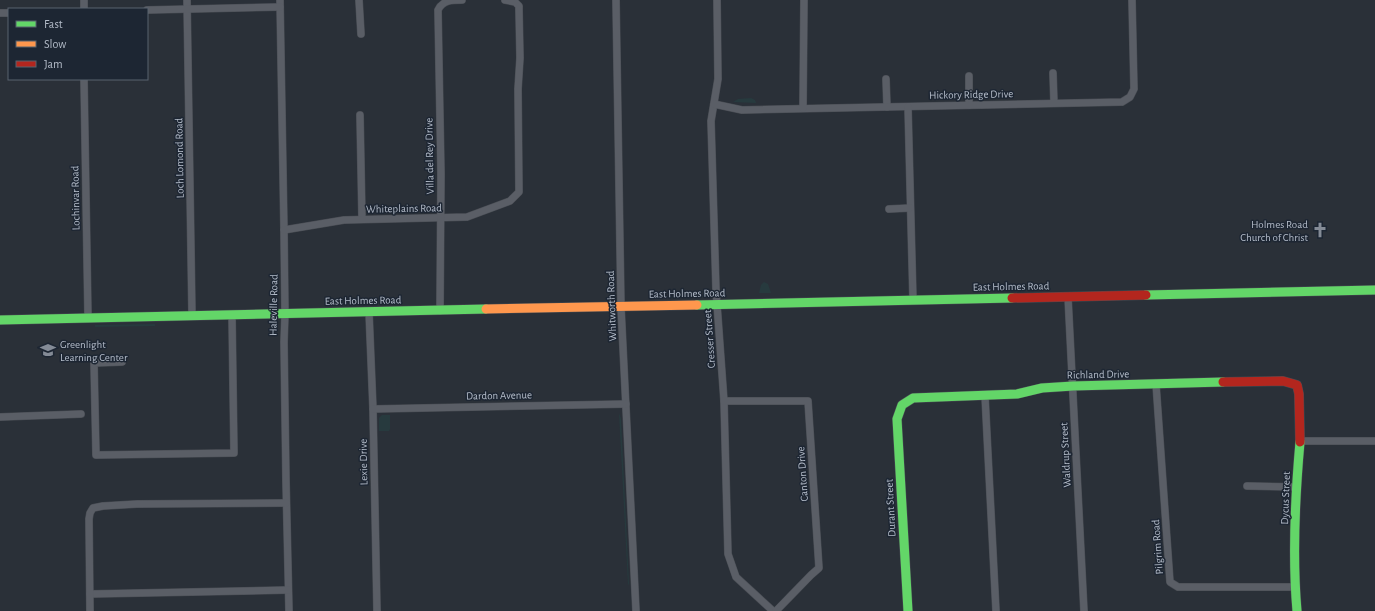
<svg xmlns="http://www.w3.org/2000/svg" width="1375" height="611" font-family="'Alegreya Sans',sans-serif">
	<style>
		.green { fill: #273a3e }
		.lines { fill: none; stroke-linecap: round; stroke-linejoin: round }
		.street-casing { stroke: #484c53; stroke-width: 8 }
		.fast-casing { stroke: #484c53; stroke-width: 10 }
		.slow-casing { stroke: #484c53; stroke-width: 10 }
		.jam-casing { stroke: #484c53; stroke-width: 10 }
		.street { stroke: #5a5e66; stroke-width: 7 }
		.fast { stroke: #63d668; stroke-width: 9 }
		.slow { stroke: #ff974d; stroke-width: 9 }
		.jam { stroke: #b3261e; stroke-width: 9 }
		.labels { text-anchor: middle; stroke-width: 3; stroke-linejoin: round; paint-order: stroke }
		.street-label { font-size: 11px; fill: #b4bcc9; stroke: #1d2633 }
		.poi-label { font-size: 11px; fill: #b4bcc9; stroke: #1d2633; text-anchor: end }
	</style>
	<rect width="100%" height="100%" fill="#2a3038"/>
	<!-- green -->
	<g class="green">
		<path d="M 751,98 L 755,100 L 756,103 L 733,102 L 738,99 Z"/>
		<path d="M 764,282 L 768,284 L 771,293 L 759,293 L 761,285 Z"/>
		<path d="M 706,296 L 701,297 L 654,298 L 654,297 Z"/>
		<path d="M 155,324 L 155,326 L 95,327 L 95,325 Z"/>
		<path d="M 619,413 L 621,419 L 629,585 L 628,584 Z"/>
		<path d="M 382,415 L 390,415 L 390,429 L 389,431 L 379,431 L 379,418 Z"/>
	</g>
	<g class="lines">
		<defs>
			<g id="street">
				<path d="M 84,0 L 84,9"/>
				<path d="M 187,0 L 192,315"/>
				<path d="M 280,0 L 284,230 L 285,314 L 284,342 L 286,481 L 289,611"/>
				<path d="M 359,0 L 361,34"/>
				<path d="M 616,0 L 621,307 L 636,611"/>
				<path d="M 717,0 L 718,79 L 711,121 L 712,154 L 716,290 L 724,401 L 728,554 L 736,577 L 773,611"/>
				<path d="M 147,10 L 280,7"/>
				<path d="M 0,13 L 9,13"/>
				<path d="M 1053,73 L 1054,103"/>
				<path d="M 969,76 L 969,105"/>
				<path d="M 84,79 L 88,317"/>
				<path d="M 886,79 L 887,107"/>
				<path d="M 714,104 L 742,110 L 1122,102 L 1130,97 L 1134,89 L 1132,0"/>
				<path d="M 908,107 L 913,300"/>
				<path d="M 803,108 L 804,0"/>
				<path d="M 360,115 L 362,219"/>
				<path d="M 889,209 L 910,208"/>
				<path d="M 284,230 L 344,220 L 467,217 L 510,201 L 519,192 L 518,89 L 520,58 L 519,10 L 519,6 L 515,2 L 505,0"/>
				<path d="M 1068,297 L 1084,611"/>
				<path d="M 440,311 L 441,174 L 438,10 C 443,0 452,0 462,0"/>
				<path d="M 369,312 L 373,409 L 377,611"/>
				<path d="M 122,362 L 94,363 L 96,455 L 234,453 L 232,315"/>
				<path d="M 1156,384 L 1170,582 L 1178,587 L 1295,587"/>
				<path d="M 985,396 L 996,611"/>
				<path d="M 724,401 L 808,401 L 819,568 L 811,575 L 776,611"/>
				<path d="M 373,409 L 626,404"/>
				<path d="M 0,417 L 81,414"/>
				<path d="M 1300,441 L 1375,441"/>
				<path d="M 1247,486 L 1296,487"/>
				<path d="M 90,594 L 288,590"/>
				<path d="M 90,611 L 89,519 L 90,513 L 93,508 L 103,506 L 137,504 L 286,503"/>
			</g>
			<g id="fast">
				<path d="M 1146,295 L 1375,290"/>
				<path d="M 697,305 L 1012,298"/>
				<path d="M 0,320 L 486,309"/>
				<path d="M 908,611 L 897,419 L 902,405 L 913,398 L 1017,394 L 1042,388 L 1073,386 L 1223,382"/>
				<path d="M 1297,611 C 1292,555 1295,498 1300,442"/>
			</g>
			<path id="slow" d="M 486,309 L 697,305"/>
			<g id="jam">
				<path d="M 1012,298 L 1146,295"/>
				<path d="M 1223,382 L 1283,381 L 1297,385 L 1299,394 L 1300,442"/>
			</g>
		</defs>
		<!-- street casing -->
		<use href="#street" class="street-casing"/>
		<!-- fast casing -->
		<use href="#fast" class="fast-casing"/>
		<!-- slow casing -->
		<use href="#slow" class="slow-casing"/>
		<!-- jam casing -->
		<use href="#jam" class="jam-casing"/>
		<!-- street -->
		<use href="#street" class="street"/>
		<!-- fast -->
		<use href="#fast" class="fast"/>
		<!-- slow -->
		<use href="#slow" class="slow"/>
		<!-- jam -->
		<use href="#jam" class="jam"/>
	</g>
	<!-- icons -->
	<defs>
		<symbol id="church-bare" viewBox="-9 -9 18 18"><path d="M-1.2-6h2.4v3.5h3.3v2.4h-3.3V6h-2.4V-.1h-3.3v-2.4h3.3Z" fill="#848b96" stroke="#1d2633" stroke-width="2.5" paint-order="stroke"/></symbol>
		<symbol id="school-bare" viewBox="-9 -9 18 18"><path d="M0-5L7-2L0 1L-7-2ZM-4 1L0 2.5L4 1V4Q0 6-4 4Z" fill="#848b96" stroke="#1d2633" stroke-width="2.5" paint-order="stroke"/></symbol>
	</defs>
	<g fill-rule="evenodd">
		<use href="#church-bare" x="1309" y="219" width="22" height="22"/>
		<use href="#school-bare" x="37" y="339" width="22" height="22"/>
	</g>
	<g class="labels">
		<!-- street labels -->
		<g class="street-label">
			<text transform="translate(971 94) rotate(-1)" y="4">Hickory Ridge Drive</text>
			<text transform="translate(429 156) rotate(-91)" y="4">Villa del Rey Drive</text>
			<text transform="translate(179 158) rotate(-91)" y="4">Loch Lomond Road</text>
			<text transform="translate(75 198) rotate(-91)" y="4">Lochinvar Road</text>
			<text transform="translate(404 208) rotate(-1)" y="4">Whiteplains Road</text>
			<text transform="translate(1011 286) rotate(-1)" y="4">East Holmes Road</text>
			<text transform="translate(687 293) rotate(-1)" y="4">East Holmes Road</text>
			<text transform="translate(363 300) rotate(-1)" y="4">East Holmes Road</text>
			<text transform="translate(273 305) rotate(-89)" y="4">Haleville Road</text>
			<text transform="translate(611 306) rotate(-92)" y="4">Whitworth Road</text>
			<text transform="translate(709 339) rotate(-94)" y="4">Cresser Street</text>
			<text transform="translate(1098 374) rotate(-1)" y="4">Richland Drive</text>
			<text transform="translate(499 395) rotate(-1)" y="4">Dardon Avenue</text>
			<text transform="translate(1065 455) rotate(-93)" y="4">Waldrup Street</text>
			<text transform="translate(363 462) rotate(-91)" y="4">Lexie Drive</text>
			<text transform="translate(802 474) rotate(-94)" y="4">Canton Drive</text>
			<text transform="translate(1285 498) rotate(-88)" y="4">Dycus Street</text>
			<text transform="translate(890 508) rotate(-93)" y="4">Durant Street</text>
			<text transform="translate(1157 547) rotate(-94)" y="4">Pilgrim Road</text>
		</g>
		<!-- poi labels -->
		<g class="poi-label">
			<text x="1308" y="228">Holmes Road<tspan x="1308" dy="13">Church of Christ</tspan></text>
			<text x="60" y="348" text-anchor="start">Greenlight<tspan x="60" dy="13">Learning Center</tspan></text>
		</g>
	</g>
	<!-- legend -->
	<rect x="8" y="8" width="140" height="72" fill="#1d2633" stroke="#59626f"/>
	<rect x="16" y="21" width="20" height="6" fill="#63d668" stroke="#59626f"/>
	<text x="44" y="28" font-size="12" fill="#b4bcc9">Fast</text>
	<rect x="16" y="41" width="20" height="6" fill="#ff974d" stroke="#59626f"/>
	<text x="44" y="48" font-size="12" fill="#b4bcc9">Slow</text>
	<rect x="16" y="61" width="20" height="6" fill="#b3261e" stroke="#59626f"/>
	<text x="44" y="68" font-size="12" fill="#b4bcc9">Jam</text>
</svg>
